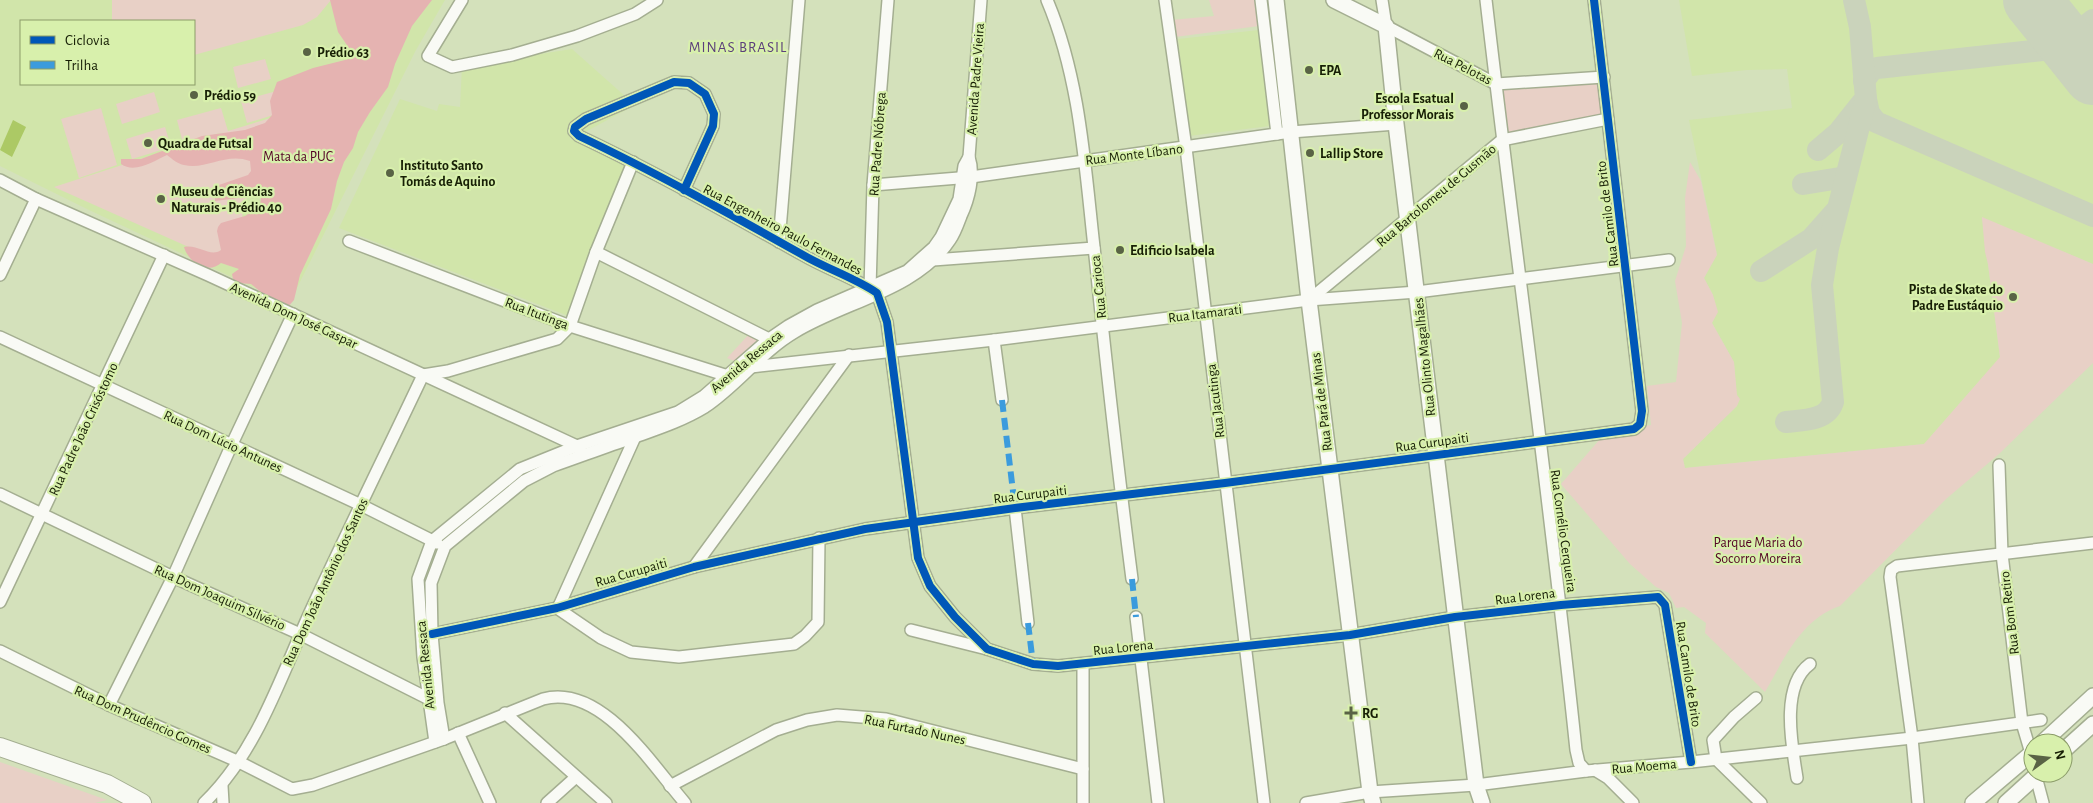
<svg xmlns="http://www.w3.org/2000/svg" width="2093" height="803" font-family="'Alegreya Sans',sans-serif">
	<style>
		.built { fill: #d1e5aa; fill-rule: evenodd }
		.green { fill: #e8d0c6 }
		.forest { fill: #e5b3b1 }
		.water { fill: #acc965 }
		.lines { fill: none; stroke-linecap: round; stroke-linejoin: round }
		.taxiway { stroke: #cad3bb; stroke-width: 22 }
		.runway { stroke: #cad3bb; stroke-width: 58 }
		.minor-casing { stroke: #a4ae91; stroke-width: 14 }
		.major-casing { stroke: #a4ae91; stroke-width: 18 }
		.highway-casing { stroke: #a4ae91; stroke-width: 20 }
		.minor { stroke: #f9faf5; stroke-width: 11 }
		.major { stroke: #f9faf5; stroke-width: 15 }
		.highway { stroke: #f9faf5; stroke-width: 18 }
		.quiet { stroke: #3b9bdd; stroke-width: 6; stroke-dasharray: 12 6; stroke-linecap: butt }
		.cycleway-casing { stroke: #d8f0ac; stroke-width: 11 }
		.cycleway { stroke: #0057b8; stroke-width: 8 }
		.poi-dot { fill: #596345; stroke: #d8f0ac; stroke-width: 2 }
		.labels { text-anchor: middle; stroke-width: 4.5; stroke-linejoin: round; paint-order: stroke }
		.poi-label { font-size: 14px; font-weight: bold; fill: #171f05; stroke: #d8f0ac; text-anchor: start }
		.street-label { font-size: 14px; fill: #171f05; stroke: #d8f0ac }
		.park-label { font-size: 14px; fill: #540325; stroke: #d8f0ac }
		.neighbourhood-label { font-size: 15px; letter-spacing: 1px; fill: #5c407c; stroke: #d8f0ac }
	</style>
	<rect width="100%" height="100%" fill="#d4e1bb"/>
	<!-- built -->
	<g class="built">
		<path d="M 0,0 L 445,0 L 416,50 L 289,304 L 89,210 L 0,166 ZM 21,21 L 194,21 L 194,84 L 21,84 Z"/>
		<path d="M 1679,0 L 2093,0 L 2093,264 L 1982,218 L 2000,358 L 1924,444 L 1685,468 L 1683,459 L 1737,406 L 1734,362 L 1712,323 L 1713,295 L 1704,278 L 1717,254 L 1689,120 L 1792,108 L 1787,69 L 1747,70 L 1692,76 Z"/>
		<path d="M 1259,30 L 1270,126 L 1189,136 L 1178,39 Z"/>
		<path d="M 572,49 L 635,105 L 576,137 L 630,160 L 571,317 L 339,228 L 400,99 L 437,111 L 439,104 L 460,107 L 462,66 Z"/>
	</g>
	<!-- green -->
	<g class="green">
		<path d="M 112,0 L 331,0 L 317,17 L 303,25 L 194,55 L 194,21 L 112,21 Z"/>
		<path d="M 1209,0 L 1258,0 L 1259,26 L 1175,37 L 1171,20 L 1214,16 Z"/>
		<path d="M 265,59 L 271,79 L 238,88 L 233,67 Z"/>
		<path d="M 1600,81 L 1605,116 L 1505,134 L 1499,87 Z"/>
		<path d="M 154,92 L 160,112 L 122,124 L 116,104 Z"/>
		<path d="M 273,92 L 280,113 L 247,123 L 241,101 Z"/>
		<path d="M 101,108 L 117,165 L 79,178 L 61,119 Z"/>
		<path d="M 221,108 L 228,131 L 274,117 L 255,164 L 242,217 L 220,261 L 54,187 L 224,132 L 183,143 L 177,120 Z"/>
		<path d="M 165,127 L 171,147 L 132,159 L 126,139 Z"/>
		<path d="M 1690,162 L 1701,181 L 1717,255 L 1704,278 L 1713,295 L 1718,312 L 1712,323 L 1734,362 L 1737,395 L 1740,399 L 1737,406 L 1683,459 L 1685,468 L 1924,444 L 2000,357 L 1988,264 L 1985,252 L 1982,217 L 2093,264 L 2093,363 L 1999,454 L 1946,499 L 1840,606 C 1801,619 1784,659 1765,692 L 1705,633 L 1706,623 L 1684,607 L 1676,608 L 1669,593 L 1656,587 L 1630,564 L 1561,484 L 1607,431 L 1651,425 L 1647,386 L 1676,382 L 1682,323 L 1675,281 L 1686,246 L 1685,198 Z"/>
		<path d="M 752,331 L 767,337 L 739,363 L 727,358 Z"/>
		<path d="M 0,762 L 107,800 L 95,803 L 0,803 Z"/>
	</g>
	<!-- forest -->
	<path class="forest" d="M 330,0 L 432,0 L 412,26 L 395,64 L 388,87 L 370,112 L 358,132 L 353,148 L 344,162 L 337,181 L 331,209 L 300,275 L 294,300 L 287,308 L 268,301 L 262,293 L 251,284 L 237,283 L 233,279 L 232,274 L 239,269 L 221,263 C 208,275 188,262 184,247 C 199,244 210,258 221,250 L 217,231 L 218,227 L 221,223 L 245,216 L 260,207 L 261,197 L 255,190 L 238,198 L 215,201 L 216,186 L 248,175 L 251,171 L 250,161 C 226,152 207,170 184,165 C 178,164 172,159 167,155 C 154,161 135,174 121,164 L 121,159 L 141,159 L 202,136 L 245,130 L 265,123 L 272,115 L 270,101 L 277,82 L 313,68 L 349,59 L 352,56 L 351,51 L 338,32 Z"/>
	<!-- water -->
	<path class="water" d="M 13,120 L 26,127 L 12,157 L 0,150 Z"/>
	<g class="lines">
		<!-- taxiway -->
		<g class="taxiway">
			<path d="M 2038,50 C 2050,44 2051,36 2050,22"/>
			<path d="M 2078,57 C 2073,35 2076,33 2093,20"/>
			<path d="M 1864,81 L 1871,71 L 1877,68 L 2061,48 L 2071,51 L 2078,57"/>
			<path d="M 1866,99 L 1869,113 L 1876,122 L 2093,216"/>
			<path d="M 1818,150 L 1838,133 L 1861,104"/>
			<path d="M 1803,184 L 1846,177"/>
			<path d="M 1761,271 L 1811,239 L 1835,212"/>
			<path d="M 1786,422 C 1803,420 1827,421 1833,402 L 1822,285 L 1828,248 L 1866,99 L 1860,27 L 1854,0"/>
		</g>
		<!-- runway -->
		<path class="runway" d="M 2032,0 L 2093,76"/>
		<defs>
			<g id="minor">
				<path d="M 462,0 L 428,56 L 452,67 L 512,55 L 577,36 L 635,14 L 657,0"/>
				<path d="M 1047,0 C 1081,80 1085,170 1095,256 C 1106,363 1118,471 1132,579"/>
				<path d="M 1165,0 L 1186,148 L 1264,803"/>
				<path d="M 1261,0 L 1277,134"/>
				<path d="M 1382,0 L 1386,26 L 1496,84 L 1604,77"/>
				<path d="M 1486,0 C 1515,250 1550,500 1576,750 L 1579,763 L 1586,771"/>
				<path d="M 0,180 L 36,199 L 208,275 L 577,446 L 579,450"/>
				<path d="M 873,185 L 971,177 L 1291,132 L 1396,124"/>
				<path d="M 684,190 L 713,126 L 714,114 L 705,94 L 689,83 L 674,82 L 586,119 L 575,127 L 574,131 L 579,136 C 655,172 730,214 803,255 C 827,269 855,278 877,293 L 887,322 L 918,558 L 930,586 L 955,617 L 987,649 L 1033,664 L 1058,666 L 1350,635 L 1455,617 L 1561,605 L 1658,597 L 1665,605 L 1691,762"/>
				<path d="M 349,241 L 570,326 L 728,376"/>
				<path d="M 779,242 L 799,0"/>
				<path d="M 596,252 L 775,342"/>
				<path d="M 933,260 L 1094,248"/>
				<path d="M 0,275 L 36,199"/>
				<path d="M 870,288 L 873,185 L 888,0"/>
				<path d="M 1309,300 L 1502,140 L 1608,119"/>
				<path d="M 0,337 L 361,505 L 437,543"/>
				<path d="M 994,340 L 1002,400"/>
				<path d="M 744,362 L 751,367 L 994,340 L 1309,300 L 1417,292 L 1669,260"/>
				<path d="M 1999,465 L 2002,554 L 2022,723 L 2033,760"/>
				<path d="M 0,494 L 173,577 L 300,634 L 431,700"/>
				<path d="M 1015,508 L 1028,623"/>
				<path d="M 694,567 L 849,355"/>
				<path d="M 0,602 L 164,255"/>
				<path d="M 559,606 L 635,437 L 634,433"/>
				<path d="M 557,608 L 601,638 L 631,652 L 679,657 L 794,644 L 805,636 L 818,622 L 819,538"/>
				<path d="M 1136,617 L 1158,803"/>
				<path d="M 911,630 L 987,649"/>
				<path d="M 432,634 L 557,608 L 694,567 L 865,529 L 1015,508 L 1225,483 L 1634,429 L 1640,424 L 1642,411 L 1594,0"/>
				<path d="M 0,651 L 109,705 L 237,761 L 292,789 L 313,785 L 444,739 L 543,699 C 601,683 652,765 685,803"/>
				<path d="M 1083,664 L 1083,803"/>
				<path d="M 1756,698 L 1734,717 L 1713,740 L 1716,759 L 1761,803"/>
				<path d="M 109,705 L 173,577 L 232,444 L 293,314"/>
				<path d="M 505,713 L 606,803"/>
				<path d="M 458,733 L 490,803"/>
				<path d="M 444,739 L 438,703 L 432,634 L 431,583 L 445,546 L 524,481 L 553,466 C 579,457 605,447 632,438 C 657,429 682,421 705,407 C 738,385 761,352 795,332 C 844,302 917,290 950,240 C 955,233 958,224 961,216 C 969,199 975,175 969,157 L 981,0"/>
				<path d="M 435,742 L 423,657 L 418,579 L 432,541 L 520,469 L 577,446 L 678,412 L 704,396 L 769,339 L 788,326 L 817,310 L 907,271 L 934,247 L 941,237 L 959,199 L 964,166 L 969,157"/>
				<path d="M 1595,770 L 1608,778 L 1633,803"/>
				<path d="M 2035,773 L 2043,803"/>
				<path d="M 1797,778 C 1792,746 1780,686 1810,664"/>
				<path d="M 222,786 L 223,803"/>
				<path d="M 670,786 L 776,730 L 807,720 L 837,715 L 886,719 L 1083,769"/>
				<path d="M 204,803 C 258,751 281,675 312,608 C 348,530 386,453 423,375 L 448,371 L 557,339 L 570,326 L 596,252 L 633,162"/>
				<path d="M 547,803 L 576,777"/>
				<path d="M 1306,803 L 1370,792 L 1476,785 L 1586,771 L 1691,762 L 1912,738 L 2041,720"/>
				<path d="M 1918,803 L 1912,738 L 1890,577 L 1891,570 L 1897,566 L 2093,543"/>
			</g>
			<g id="major">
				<path d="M 1276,0 L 1309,300 L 1370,792 L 1373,803"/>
				<path d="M 1334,0 L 1386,26 L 1396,124 L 1476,785 L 1482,803"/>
				<path d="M 2042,743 L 2093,696"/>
				<path d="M 2063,751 L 2093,724"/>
				<path d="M 1973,803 L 2033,752"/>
				<path d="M 2006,803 L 2039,773"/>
			</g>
			<path id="highway" d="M 0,747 L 107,784 L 142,803"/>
		</defs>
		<!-- minor casing -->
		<use href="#minor" class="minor-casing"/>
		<!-- major casing -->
		<use href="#major" class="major-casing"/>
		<!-- highway casing -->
		<use href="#highway" class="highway-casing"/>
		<!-- minor -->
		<use href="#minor" class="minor"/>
		<!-- major -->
		<use href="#major" class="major"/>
		<!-- highway -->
		<use href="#highway" class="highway"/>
		<!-- quiet -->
		<g class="quiet">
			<path d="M 1002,400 L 1015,508"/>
			<path d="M 1132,579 L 1136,617"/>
			<path d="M 1028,623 L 1033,664"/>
		</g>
		<defs>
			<g id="cycleway">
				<path d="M 684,190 L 713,126 L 714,114 L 705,94 L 689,83 L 674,82 L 586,119 L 575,127 L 574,131 L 579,136 C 655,172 730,214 803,255 C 827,269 855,278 877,293 L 887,322 L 918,558 L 930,586 L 955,617 L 987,649 L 1033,664 L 1058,666 L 1350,635 L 1455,617 L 1561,605 L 1658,597 L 1665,605 L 1691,762"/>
				<path d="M 432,634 L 557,608 L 694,567 L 865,529 L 1015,508 L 1225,483 L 1634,429 L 1640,424 L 1642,411 L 1594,0"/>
			</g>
		</defs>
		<!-- cycleway casing -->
		<use href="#cycleway" class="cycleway-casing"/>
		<!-- cycleway -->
		<use href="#cycleway" class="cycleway"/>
	</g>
	<!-- markers -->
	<g class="poi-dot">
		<circle cx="307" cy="52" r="5"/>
		<circle cx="1309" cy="70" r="5"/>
		<circle cx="194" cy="95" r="5"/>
		<circle cx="1464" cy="106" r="5"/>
		<circle cx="148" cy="143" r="5"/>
		<circle cx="1310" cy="153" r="5"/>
		<circle cx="390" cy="173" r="5"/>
		<circle cx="161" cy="199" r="5"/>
		<circle cx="1120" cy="250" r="5"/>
		<circle cx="2013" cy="297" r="5"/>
		<path d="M1348.5 705.5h5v5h5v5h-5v5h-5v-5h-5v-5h5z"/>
	</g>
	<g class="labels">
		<!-- poi labels -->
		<g class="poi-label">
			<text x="317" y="57">Prédio 63</text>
			<text x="1319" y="75">EPA</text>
			<text x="204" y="100">Prédio 59</text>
			<text x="1454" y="103" text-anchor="end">Escola Esatual<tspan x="1454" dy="16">Professor Morais</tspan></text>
			<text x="158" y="148">Quadra de Futsal</text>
			<text x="1320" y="158">Lallip Store</text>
			<text x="400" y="170">Instituto Santo<tspan x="400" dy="16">Tomás de Aquino</tspan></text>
			<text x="171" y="196">Museu de Ciências<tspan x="171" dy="16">Naturais - Prédio 40</tspan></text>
			<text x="1130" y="255">Edificio Isabela</text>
			<text x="2003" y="294" text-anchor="end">Pista de Skate do<tspan x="2003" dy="16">Padre Eustáquio</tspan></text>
			<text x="1362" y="718">RG</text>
		</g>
		<!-- street labels -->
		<g class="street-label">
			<text transform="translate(1463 66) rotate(27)" y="5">Rua Pelotas</text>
			<text transform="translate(975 79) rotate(-86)" y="5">Avenida Padre Vieira</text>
			<text transform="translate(877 144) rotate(-86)" y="5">Rua Padre Nóbrega</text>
			<text transform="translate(1134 154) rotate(-7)" y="5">Rua Monte Líbano</text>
			<text transform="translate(1436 195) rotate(-40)" y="5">Rua Bartolomeu de Gusmão</text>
			<text transform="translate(1607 214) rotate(-97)" y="5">Rua Camilo de Brito</text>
			<text transform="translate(783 229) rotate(28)" y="5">Rua Engenheiro Paulo Fernandes</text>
			<text transform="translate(1098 287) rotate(-96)" y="5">Rua Carioca</text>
			<text transform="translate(537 313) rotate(21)" y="5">Rua Itutinga</text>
			<text transform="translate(1205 313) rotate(-7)" y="5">Rua Itamarati</text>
			<text transform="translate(294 315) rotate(25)" y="5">Avenida Dom José Gaspar</text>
			<text transform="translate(1424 357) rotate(-96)" y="5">Rua Olinto Magalhães</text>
			<text transform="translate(746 361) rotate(-40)" y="5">Avenida Ressaca</text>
			<text transform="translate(1215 401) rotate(-97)" y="5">Rua Jacutinga</text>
			<text transform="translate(1321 402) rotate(-97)" y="5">Rua Pará de Minas</text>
			<text transform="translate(83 429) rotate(-65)" y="5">Rua Padre João Crisóstomo</text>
			<text transform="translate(223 441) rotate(25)" y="5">Rua Dom Lúcio Antunes</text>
			<text transform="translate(1432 442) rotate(-8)" y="5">Rua Curupaiti</text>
			<text transform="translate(1030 494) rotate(-7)" y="5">Rua Curupaiti</text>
			<text transform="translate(1564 531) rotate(82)" y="5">Rua Cornélio Cerqueira</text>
			<text transform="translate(631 572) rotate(-16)" y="5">Rua Curupaiti</text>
			<text transform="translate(325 582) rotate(-65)" y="5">Rua Dom João Antônio dos Santos</text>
			<text transform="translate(1525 596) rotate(-7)" y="5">Rua Lorena</text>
			<text transform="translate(220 597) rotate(24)" y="5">Rua Dom Joaquim Silvério</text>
			<text transform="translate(2009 613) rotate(-97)" y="5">Rua Bom Retiro</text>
			<text transform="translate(1123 647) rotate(-6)" y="5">Rua Lorena</text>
			<text transform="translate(425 665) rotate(-96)" y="5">Avenida Ressaca</text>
			<text transform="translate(1689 674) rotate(81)" y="5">Rua Camilo de Brito</text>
			<text transform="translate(143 719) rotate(24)" y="5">Rua Dom Prudêncio Gomes</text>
			<text transform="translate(915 729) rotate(12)" y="5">Rua Furtado Nunes</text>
			<text transform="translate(1644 766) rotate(-5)" y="5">Rua Moema</text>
		</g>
		<!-- park labels -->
		<g class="park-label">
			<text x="298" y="161">Mata da PUC</text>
			<text x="1758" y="547">Parque Maria do<tspan x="1758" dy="16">Socorro Moreira</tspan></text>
		</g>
		<!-- neighbourhood labels -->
		<g class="neighbourhood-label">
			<text x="738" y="52">MINAS BRASIL</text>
		</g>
	</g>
	<!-- legend -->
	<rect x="20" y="20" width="175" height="65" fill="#d8f0ac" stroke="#8b9c69"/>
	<rect x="30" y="36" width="25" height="8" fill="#0057b8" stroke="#8b9c69"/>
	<text x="65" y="45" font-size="15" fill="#171f05">Ciclovia</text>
	<rect x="30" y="61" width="25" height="8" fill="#3b9bdd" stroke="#8b9c69"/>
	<text x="65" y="70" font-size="15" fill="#171f05">Trilha</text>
	<!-- north arrow -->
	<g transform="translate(2048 758) rotate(75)"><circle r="24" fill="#d8f0ac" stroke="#8b9c69"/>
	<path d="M0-4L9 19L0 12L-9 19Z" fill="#596345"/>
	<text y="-8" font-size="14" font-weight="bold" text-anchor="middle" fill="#171f05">N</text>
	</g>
</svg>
